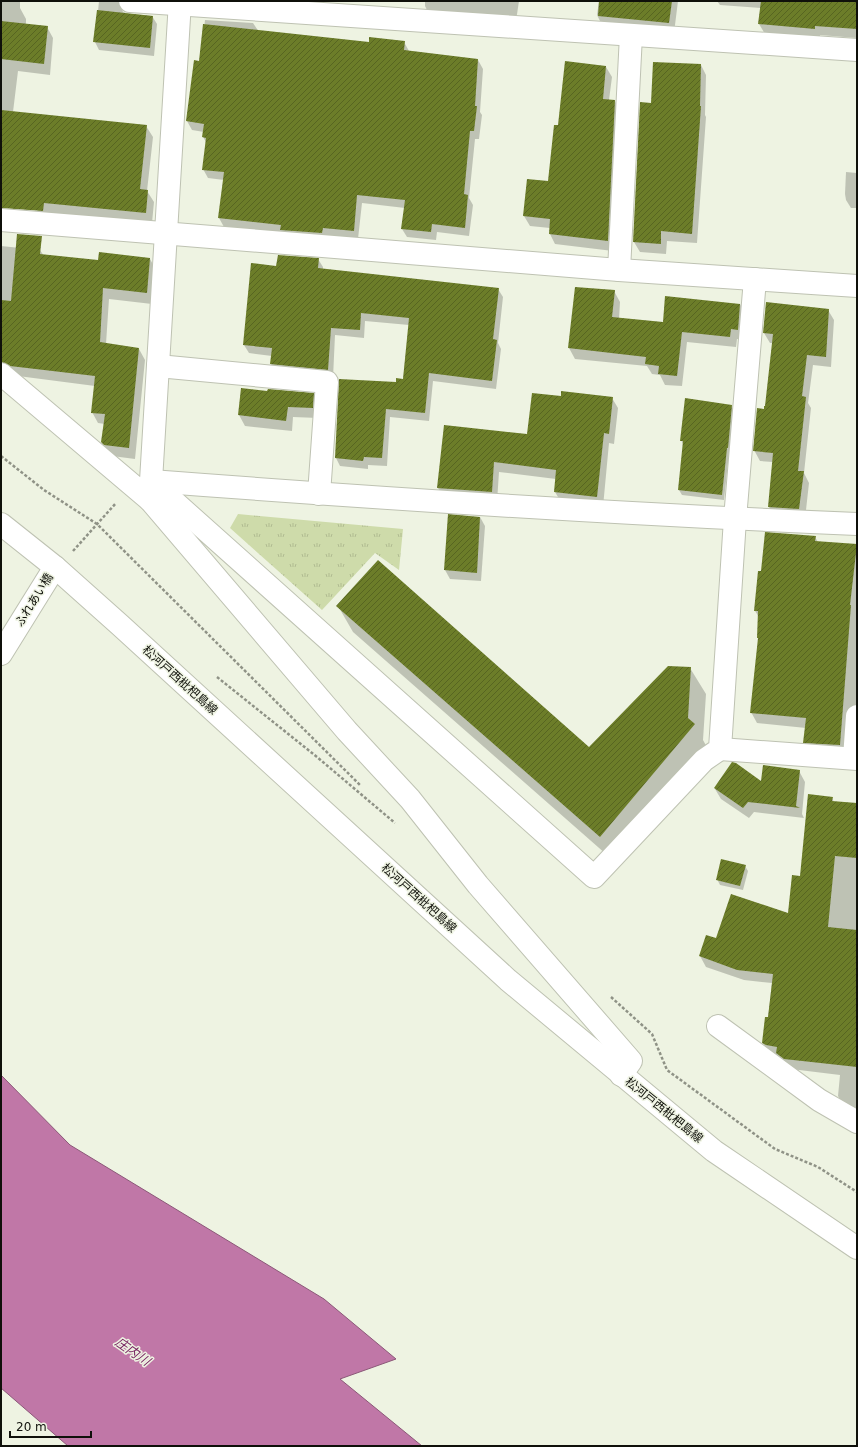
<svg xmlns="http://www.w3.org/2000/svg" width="858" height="1447" font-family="'DejaVu Sans','Noto Sans JP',sans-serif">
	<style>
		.grass { fill: url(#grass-tufts) }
		.water { fill: #c077a7; stroke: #8b5878 }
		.shadow { fill: #0003 }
		.building { fill: url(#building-hatch) }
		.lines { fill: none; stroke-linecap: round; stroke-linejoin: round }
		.street-casing { stroke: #bec2b2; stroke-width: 24 }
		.secondary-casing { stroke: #bec2b2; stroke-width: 24 }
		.path { stroke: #8f9286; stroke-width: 2.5; stroke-dasharray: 3 2; stroke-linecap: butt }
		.street { stroke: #fff; stroke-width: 22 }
		.secondary { stroke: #fff; stroke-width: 22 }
		.labels { text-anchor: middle; stroke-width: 3; stroke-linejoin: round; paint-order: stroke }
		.street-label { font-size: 12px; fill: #0f100a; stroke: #eef3e2 }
		.water-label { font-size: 13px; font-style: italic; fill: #741d5d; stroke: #eef3e2 }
	</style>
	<defs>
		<pattern id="grass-tufts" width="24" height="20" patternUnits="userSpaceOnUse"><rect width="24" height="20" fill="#cedbaa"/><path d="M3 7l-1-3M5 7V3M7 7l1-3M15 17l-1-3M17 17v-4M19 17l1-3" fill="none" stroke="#b0bb91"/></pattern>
		<pattern id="building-hatch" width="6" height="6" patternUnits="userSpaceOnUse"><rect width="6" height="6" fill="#6c7d29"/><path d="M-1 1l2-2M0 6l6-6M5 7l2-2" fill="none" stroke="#576521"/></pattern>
	</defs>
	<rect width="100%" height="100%" fill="#eef3e2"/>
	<!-- grass -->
	<path class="grass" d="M 238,514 L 403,529 L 399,570 L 375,553 L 322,610 L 230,528 Z"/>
	<!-- water -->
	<path class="water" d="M 1,1075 L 70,1145 L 324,1299 L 396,1359 L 340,1379 L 422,1446 L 68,1446 L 1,1388 Z"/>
	<!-- shadow -->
	<g class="shadow">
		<path d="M 1,1 L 20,1 L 20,8 L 26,19 L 26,25 L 47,27 L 53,38 L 50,75 L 18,71 L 13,112 L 146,126 L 153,137 L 147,191 L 154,202 L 152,223 L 39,213 L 32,202 L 1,185 Z"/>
		<path d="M 99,1 L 126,1 L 122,9 L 123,12 L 129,14 L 152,16 L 157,24 L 154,56 L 99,50 L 95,42 Z"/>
		<path d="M 425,1 L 519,1 L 516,21 L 430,16 L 425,6 Z"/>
		<path d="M 599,1 L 678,1 L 674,33 L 602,25 L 597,15 Z"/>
		<path d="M 717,1 L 857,1 L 857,38 L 820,35 L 820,38 L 765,34 L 759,24 L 761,8 L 720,5 Z"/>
		<path d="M 205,20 L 253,23 L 259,32 L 370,43 L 404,42 L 409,51 L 478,60 L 483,69 L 480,112 L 482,115 L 479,139 L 475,139 L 469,198 L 473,205 L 469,236 L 437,232 L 436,240 L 407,237 L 402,229 L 405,208 L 362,203 L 358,239 L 224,227 L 219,218 L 224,180 L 208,178 L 203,169 L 206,142 L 203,137 L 204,132 L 192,130 L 187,121 L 195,61 L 200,62 Z"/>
		<path d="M 701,65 L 706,75 L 705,115 L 706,117 L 697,243 L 667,241 L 666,254 L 640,252 L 634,242 L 641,103 L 652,104 Z"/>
		<path d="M 606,67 L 612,77 L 609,100 L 615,101 L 620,111 L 613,251 L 555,244 L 550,234 L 550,228 L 530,226 L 524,216 L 549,182 L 559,127 Z"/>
		<path d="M 846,172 L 857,173 L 857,208 L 851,208 L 846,200 L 845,194 Z"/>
		<path d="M 1,246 L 40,250 L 44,256 L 99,261 L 150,259 L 156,270 L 152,304 L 109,299 L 106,344 L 139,349 L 145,360 L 135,459 L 112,456 L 109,453 L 102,442 L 105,424 L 98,423 L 92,412 L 95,386 L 18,376 L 10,373 L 1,354 Z"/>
		<path d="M 318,259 L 323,267 L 323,270 L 498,289 L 503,297 L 498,343 L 501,349 L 496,389 L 433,381 L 429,421 L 390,417 L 387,466 L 368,465 L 368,469 L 340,466 L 336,458 L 340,380 L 396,383 L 403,380 L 409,325 L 365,321 L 364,338 L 335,335 L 333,378 L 276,372 L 271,364 L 272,356 L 249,353 L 244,345 L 277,267 Z"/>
		<path d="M 576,288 L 614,291 L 620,302 L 619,319 L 664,323 L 740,304 L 746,315 L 744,340 L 737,339 L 736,347 L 687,342 L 682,386 L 665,385 L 660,375 L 652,374 L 647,366 L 575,359 L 569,348 Z"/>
		<path d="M 828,310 L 834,320 L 831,367 L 813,365 L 808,403 L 811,408 L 804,473 L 809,483 L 805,519 L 775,518 L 769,507 L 773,462 L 760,461 L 754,450 L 765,410 L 773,343 L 770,343 L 764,333 Z"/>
		<path d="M 242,389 L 268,392 L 313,394 L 319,405 L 318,418 L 293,417 L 292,431 L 245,426 L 239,415 Z"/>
		<path d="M 562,398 L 612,398 L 618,408 L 614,444 L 609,443 L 603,507 L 561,502 L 555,492 L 556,479 L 499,472 L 497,502 L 444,498 L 438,488 L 528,435 Z"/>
		<path d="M 731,406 L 734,411 L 731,453 L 729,453 L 724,500 L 682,495 L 679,490 L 684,446 L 681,440 Z"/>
		<path d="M 449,516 L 480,517 L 485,526 L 481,581 L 450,579 L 445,570 Z"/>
		<path d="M 815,537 L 818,542 L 857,545 L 857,716 L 848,755 L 810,753 L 804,742 L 806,728 L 757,723 L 751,712 L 759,640 L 758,638 L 759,617 L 755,611 L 762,573 Z"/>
		<path d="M 338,606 L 589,748 L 690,668 L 706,694 L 703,740 L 709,751 L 615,862 L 353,632 Z"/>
		<path d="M 799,771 L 805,782 L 802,814 L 804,818 L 754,812 L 749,818 L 721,799 L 715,789 L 761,782 Z"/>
		<path d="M 832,798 L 834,802 L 857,804 L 857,1112 L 844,1106 L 838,1096 L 840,1075 L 791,1069 L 784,1064 L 779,1056 L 773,1056 L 770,1054 L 763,1043 L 768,1018 L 772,983 L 744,980 L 706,967 L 700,956 L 717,940 L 789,915 L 800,877 Z"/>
		<path d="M 745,866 L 748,871 L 743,890 L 720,885 L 717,879 Z"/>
	</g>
	<!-- building -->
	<g class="building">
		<path d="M 599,1 L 672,1 L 669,23 L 598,16 Z"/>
		<path d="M 761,1 L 857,1 L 857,29 L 815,26 L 815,29 L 758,24 Z"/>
		<path d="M 97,10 L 153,16 L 150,48 L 93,42 Z"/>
		<path d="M 1,21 L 48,26 L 44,64 L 1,59 Z"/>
		<path d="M 203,24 L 369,42 L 369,37 L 405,41 L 404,50 L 478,59 L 475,106 L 477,106 L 474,131 L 470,131 L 464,194 L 468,195 L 465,228 L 432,224 L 431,232 L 401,229 L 405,200 L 357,195 L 354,231 L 323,228 L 322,233 L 280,230 L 281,225 L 218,218 L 224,172 L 202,170 L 206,138 L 202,137 L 204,124 L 186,121 L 194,60 L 199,61 Z"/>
		<path d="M 565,61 L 606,66 L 603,99 L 615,100 L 608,241 L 549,234 L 550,219 L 523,216 L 527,179 L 548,181 L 554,125 L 558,125 Z"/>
		<path d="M 653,62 L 701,64 L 700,106 L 701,106 L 692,234 L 661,231 L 661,244 L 633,242 L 640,102 L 651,103 Z"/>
		<path d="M 1,110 L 147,125 L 140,189 L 148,190 L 146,213 L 44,203 L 43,211 L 1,208 Z"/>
		<path d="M 17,234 L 42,236 L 40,254 L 98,260 L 99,252 L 150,258 L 147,293 L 103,288 L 100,342 L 139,348 L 129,448 L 104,445 L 101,442 L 105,414 L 91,413 L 95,376 L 10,366 L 1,362 L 1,300 L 11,301 Z"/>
		<path d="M 278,255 L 319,258 L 318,268 L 499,288 L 493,339 L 497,340 L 492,381 L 429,373 L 425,413 L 386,409 L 382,458 L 364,457 L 363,461 L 335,458 L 339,379 L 396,382 L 396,378 L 403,379 L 409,318 L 361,313 L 360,330 L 331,328 L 328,370 L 270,364 L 272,348 L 243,345 L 251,263 L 276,266 Z"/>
		<path d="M 575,287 L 615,290 L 612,317 L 663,322 L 665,296 L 740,304 L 738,330 L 731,329 L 730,337 L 682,332 L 677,376 L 658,374 L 659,366 L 645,364 L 646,357 L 568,348 Z"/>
		<path d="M 766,302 L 829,309 L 826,357 L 807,355 L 802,396 L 806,397 L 798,471 L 804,471 L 799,509 L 768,507 L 773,453 L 753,451 L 757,408 L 764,409 L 764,406 L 765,406 L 773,334 L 763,333 Z"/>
		<path d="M 241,388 L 267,391 L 268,389 L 314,393 L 313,408 L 288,407 L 286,421 L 238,415 Z"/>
		<path d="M 561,391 L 613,397 L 609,434 L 604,433 L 597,497 L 554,492 L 556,470 L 494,462 L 492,492 L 437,488 L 444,425 L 527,434 L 532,393 L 561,396 Z"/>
		<path d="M 685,398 L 732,405 L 728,448 L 727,448 L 722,495 L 678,490 L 683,441 L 680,441 Z"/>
		<path d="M 448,514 L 480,517 L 477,573 L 444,570 Z"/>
		<path d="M 765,532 L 816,536 L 815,541 L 857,544 L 850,605 L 851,605 L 840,745 L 803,743 L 806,718 L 750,713 L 758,638 L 757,638 L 758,611 L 754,611 L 758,571 L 761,571 Z"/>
		<path d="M 378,560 L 589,747 L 668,666 L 691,667 L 688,718 L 695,724 L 600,837 L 336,606 Z"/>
		<path d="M 732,762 L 736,763 L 761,781 L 763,765 L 800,770 L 796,806 L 800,808 L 748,802 L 743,808 L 714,788 Z"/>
		<path d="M 808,794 L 833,797 L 832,801 L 857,803 L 857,858 L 835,856 L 828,927 L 857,930 L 857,1067 L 784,1059 L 776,1053 L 777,1047 L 766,1045 L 762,1043 L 765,1017 L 768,1017 L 773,974 L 737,970 L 699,956 L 706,935 L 716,938 L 731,894 L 788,913 L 792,875 L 800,876 Z"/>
		<path d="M 721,859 L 746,865 L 740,886 L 716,880 Z"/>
	</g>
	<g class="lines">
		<defs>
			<g id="street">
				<path d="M 130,1 L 857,50"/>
				<path d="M 1,220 L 619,270 L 857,286"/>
				<path d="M 619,270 L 631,35"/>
				<path d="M 158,366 L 327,382 L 319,494"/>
				<path d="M 1,374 L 150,500"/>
				<path d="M 151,481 L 594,877 L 704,760 L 720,749 L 735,519 L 755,279"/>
				<path d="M 151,481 L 150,500 L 347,731 L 410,799 L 478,885 L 631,1061 L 621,1075"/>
				<path d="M 151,481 C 386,499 621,514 857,524"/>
				<path d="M 1,654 L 55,567"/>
				<path d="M 720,749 L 857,759"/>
				<path d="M 854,758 L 857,716"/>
				<path d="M 718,1026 L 819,1100 L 857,1122"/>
			</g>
			<g id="secondary">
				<path d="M 151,481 L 180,1"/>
				<path d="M 1,524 L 55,567 L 120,625 L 508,980 L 714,1151 L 857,1248"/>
			</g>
		</defs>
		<!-- street casing -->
		<use href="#street" class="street-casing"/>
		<!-- secondary casing -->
		<use href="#secondary" class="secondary-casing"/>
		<!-- path -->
		<g class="path">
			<path d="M 1,456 L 44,490 L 97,524 L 360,785"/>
			<path d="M 73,551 L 116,503"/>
			<path d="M 217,677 L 317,757 L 395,823"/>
			<path d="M 611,997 L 652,1034 L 667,1070 L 775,1149 L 818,1167 L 857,1192"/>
		</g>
		<!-- street -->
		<use href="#street" class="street"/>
		<!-- secondary -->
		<use href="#secondary" class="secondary"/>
	</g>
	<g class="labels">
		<!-- street labels -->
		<g class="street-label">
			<text transform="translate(34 600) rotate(-58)" y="4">ふれあい橋</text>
			<text transform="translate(180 680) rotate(42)" y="4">松河戸西枇杷島線</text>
			<text transform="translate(419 898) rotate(42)" y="4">松河戸西枇杷島線</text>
			<text transform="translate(664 1110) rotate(39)" y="4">松河戸西枇杷島線</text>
		</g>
		<!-- water labels -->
		<g class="water-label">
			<text transform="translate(133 1351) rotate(35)" y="5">庄内川</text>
		</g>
	</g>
	<!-- border -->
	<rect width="858" height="1447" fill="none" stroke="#0f100a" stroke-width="4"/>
	<!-- scale -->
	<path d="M10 1431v6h81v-6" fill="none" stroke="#0f100a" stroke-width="2"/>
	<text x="16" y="1431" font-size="12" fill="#0f100a" stroke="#eef3e2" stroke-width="3" paint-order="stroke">20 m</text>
</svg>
